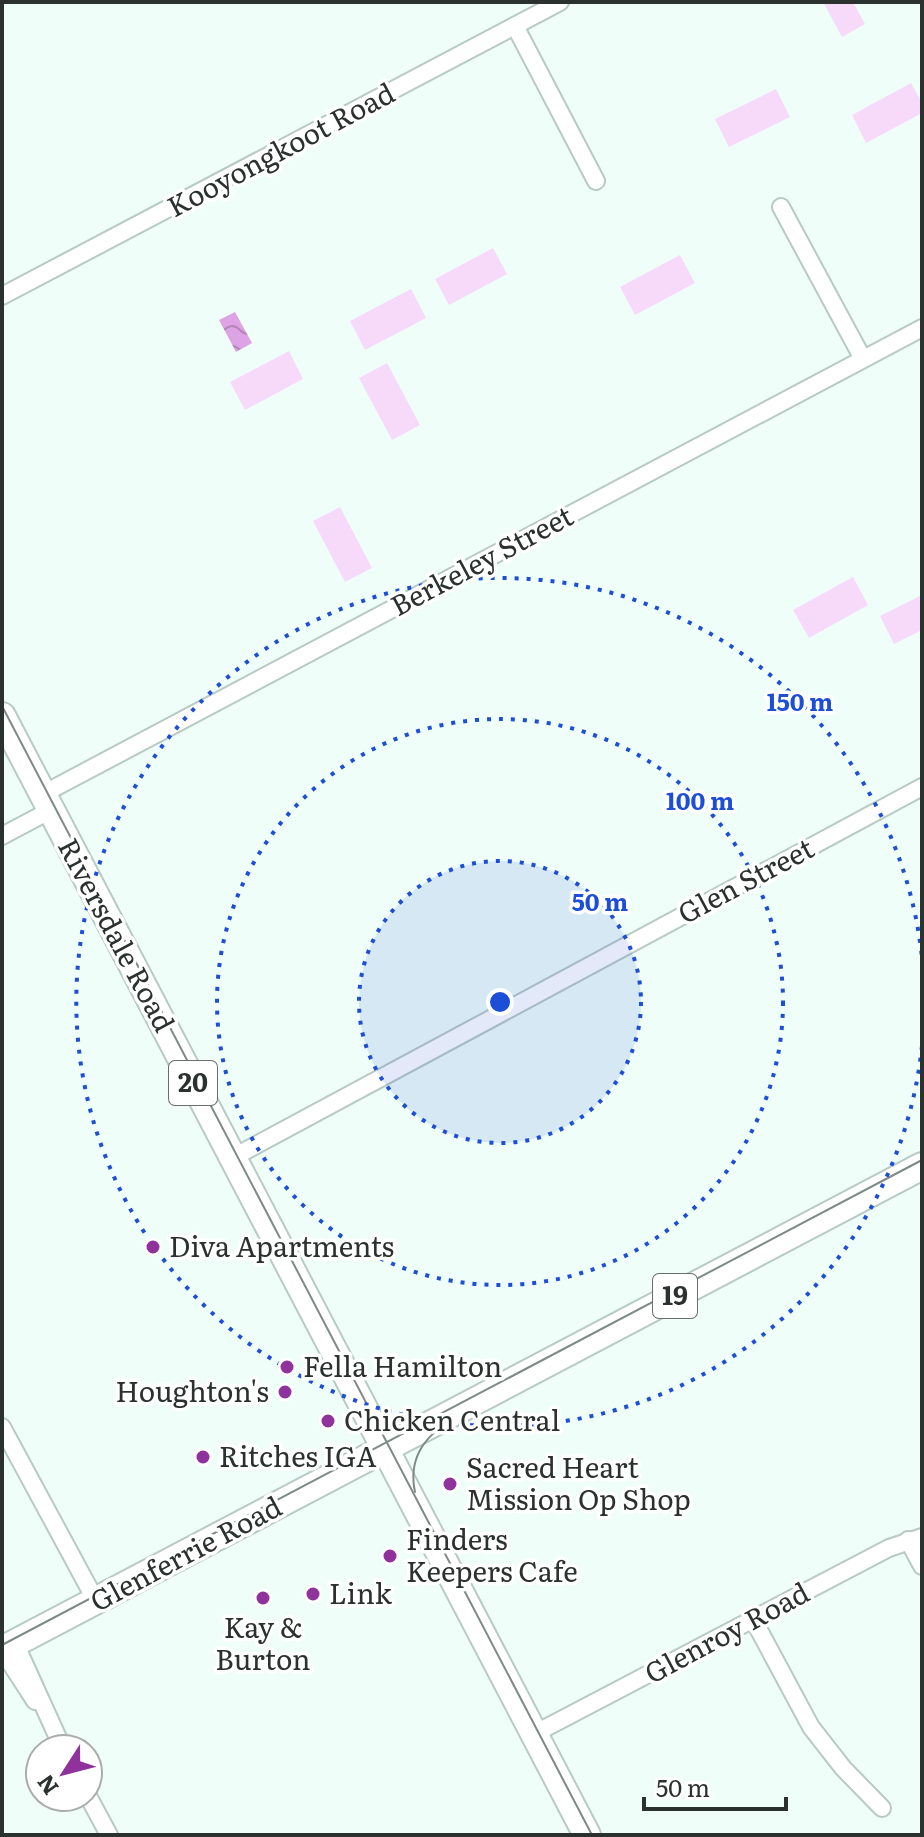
<svg xmlns="http://www.w3.org/2000/svg" width="924" height="1837" font-family="Literata,serif">
	<style>
		.grass { fill: #f7dafa }
		.water { fill: url(#water-waves) }
		.lines { fill: none; stroke-linecap: round; stroke-linejoin: round }
		.minor-casing { stroke: #b7cac3; stroke-width: 20 }
		.primary-casing { stroke: #b7cac3; stroke-width: 30 }
		.minor { stroke: #fff; stroke-width: 16 }
		.primary { stroke: #fff; stroke-width: 26 }
		.tram { stroke: #7f8a87; stroke-width: 2 }
		.ring { fill: none; stroke: #1d4ed8; stroke-width: 4; stroke-dasharray: 4 8 }
		.poi-dot { fill: #8f329c; stroke: #fff; stroke-width: 3 }
		.labels { text-anchor: middle; stroke-width: 7; stroke-linejoin: round; paint-order: stroke }
		.shield { fill: #fff; stroke: #6a6f6d; stroke-width: 2 }
		.shield-label { font-size: 26px; font-weight: bold; fill: #2a312f }
		.street-label { font-size: 28px; fill: #2a312f; stroke: #fff }
		.poi-label { font-size: 28px; fill: #2a312f; stroke: #fff; text-anchor: start }
		.centre { fill: #1d4ed8; stroke: #fff; stroke-width: 4 }
		.ring-label { font-size: 24px; text-anchor: middle; font-weight: bold; fill: #1d4ed8; stroke: #fff; stroke-width: 7; stroke-linejoin: round; paint-order: stroke }
	</style>
	<defs>
		<pattern id="water-waves" width="16" height="10" patternUnits="userSpaceOnUse" patternTransform="scale(2)"><rect width="16" height="10" fill="#dda3e4"/><path d="M0 5q4-4 8 0t8 0" fill="none" stroke="#b385b9"/></pattern>
	</defs>
	<rect width="100%" height="100%" fill="#effef9"/>
	<!-- grass -->
	<g class="grass">
		<path d="M 823,2 L 853,2 L 865,24 L 842,37 Z"/>
		<path d="M 911,83 L 922,103 L 922,113 L 866,143 L 852,115 Z"/>
		<path d="M 776,89 L 790,117 L 729,147 L 715,119 Z"/>
		<path d="M 493,248 L 507,274 L 449,305 L 435,279 Z"/>
		<path d="M 680,255 L 695,283 L 635,315 L 620,287 Z"/>
		<path d="M 411,289 L 426,318 L 365,350 L 350,321 Z"/>
		<path d="M 289,351 L 303,379 L 245,410 L 230,382 Z"/>
		<path d="M 387,363 L 420,425 L 392,440 L 359,378 Z"/>
		<path d="M 340,507 L 372,568 L 345,582 L 313,521 Z"/>
		<path d="M 853,577 L 868,605 L 809,638 L 793,610 Z"/>
		<path d="M 922,595 L 922,630 L 894,644 L 880,616 Z"/>
	</g>
	<!-- water -->
	<path class="water" d="M 235,312 L 252,343 L 236,352 L 219,320 Z"/>
	<g class="lines">
		<defs>
			<g id="minor">
				<path d="M 515,26 L 596,181"/>
				<path d="M 781,207 L 863,359"/>
				<path d="M 2,296 L 560,2"/>
				<path d="M 43,794 L 922,328"/>
				<path d="M 2,836 L 51,810"/>
				<path d="M 232,1158 L 922,787"/>
				<path d="M 2,1427 L 96,1601"/>
				<path d="M 908,1540 L 922,1566"/>
				<path d="M 753,1619 L 811,1727 L 843,1768 L 882,1808"/>
				<path d="M 15,1643 L 63,1749"/>
				<path d="M 2,1650 L 35,1701"/>
				<path d="M 534,1734 L 889,1548 L 922,1537"/>
				<path d="M 88,1796 L 109,1835"/>
			</g>
			<g id="primary">
				<path d="M 2,716 L 587,1835"/>
				<path d="M 2,1650 L 922,1166"/>
			</g>
		</defs>
		<!-- minor casing -->
		<use href="#minor" class="minor-casing"/>
		<!-- primary casing -->
		<use href="#primary" class="primary-casing"/>
		<!-- minor -->
		<use href="#minor" class="minor"/>
		<!-- primary -->
		<use href="#primary" class="primary"/>
		<!-- tram -->
		<g class="tram">
			<path d="M 2,706 L 592,1835"/>
			<path d="M 415,1492 C 408,1459 424,1436 452,1420"/>
			<path d="M 2,1645 L 922,1160"/>
		</g>
	</g>
	<!-- distance rings -->
	<circle cx="500" cy="1002" r="141" fill="#1d4ed8" fill-opacity=".12"/>
	<g class="ring">
		<circle cx="500" cy="1002" r="141"/>
		<circle cx="500" cy="1002" r="283"/>
		<path d="M922 1046A424 424 0 1 1 922 958"/>
	</g>
	<!-- markers -->
	<g class="poi-dot">
		<circle cx="153" cy="1247" r="8"/>
		<circle cx="287" cy="1367" r="8"/>
		<circle cx="285" cy="1392" r="8"/>
		<circle cx="328" cy="1421" r="8"/>
		<circle cx="203" cy="1457" r="8"/>
		<circle cx="450" cy="1484" r="8"/>
		<circle cx="390" cy="1556" r="8"/>
		<circle cx="313" cy="1594" r="8"/>
		<circle cx="263" cy="1598" r="8"/>
	</g>
	<g class="labels">
		<!-- shield labels -->
		<g class="shield">
			<rect x="169" y="1061" width="48" height="44" rx="6"/>
			<rect x="653" y="1274" width="44" height="44" rx="6"/>
		</g>
		<g class="shield-label">
			<text x="193" y="1092">20</text>
			<text x="675" y="1305">19</text>
		</g>
		<!-- street labels -->
		<g class="street-label">
			<text transform="translate(281 150) rotate(-28)" y="10">Kooyongkoot Road</text>
			<text transform="translate(482 561) rotate(-28)" y="10">Berkeley Street</text>
			<text transform="translate(746 881) rotate(-28)" y="10">Glen Street</text>
			<text transform="translate(116 935) rotate(62)" y="10">Riversdale Road</text>
			<text transform="translate(186 1554) rotate(-28)" y="10">Glenferrie Road</text>
			<text transform="translate(727 1633) rotate(-28)" y="10">Glenroy Road</text>
		</g>
		<!-- poi labels -->
		<g class="poi-label">
			<text x="169" y="1257">Diva Apartments</text>
			<text x="303" y="1377">Fella Hamilton</text>
			<text x="269" y="1402" text-anchor="end">Houghton's</text>
			<text x="344" y="1431">Chicken Central</text>
			<text x="219" y="1467">Ritches IGA</text>
			<text x="466" y="1478">Sacred Heart<tspan x="466" dy="32">Mission Op Shop</tspan></text>
			<text x="406" y="1550">Finders<tspan x="406" dy="32">Keepers Cafe</tspan></text>
			<text x="329" y="1604">Link</text>
			<text x="263" y="1638" text-anchor="middle">Kay &amp;<tspan x="263" dy="32">Burton</tspan></text>
		</g>
	</g>
	<circle cx="500" cy="1002" r="12" class="centre"/>
	<g class="ring-label">
		<text x="800" y="711">150 m</text>
		<text x="700" y="810">100 m</text>
		<text x="600" y="911">50 m</text>
	</g>
	<!-- border -->
	<rect width="924" height="1837" fill="none" stroke="#2a312f" stroke-width="8"/>
	<!-- north arrow -->
	<g transform="translate(64 1773) rotate(234)"><circle r="38" fill="#ffffff" stroke="#aaadac" stroke-width="2"/>
	<path d="M0-6L14 30L0 20L-14 30Z" fill="#8f329c"/>
	<text y="-12" font-size="22" font-weight="bold" text-anchor="middle" fill="#2a312f">N</text>
	</g>
	<!-- scale -->
	<path d="M644 1797v12h142v-12" fill="none" stroke="#2a312f" stroke-width="4"/>
	<text x="656" y="1797" font-size="24" fill="#2a312f" stroke="#ffffff" stroke-width="6" paint-order="stroke">50 m</text>
</svg>
